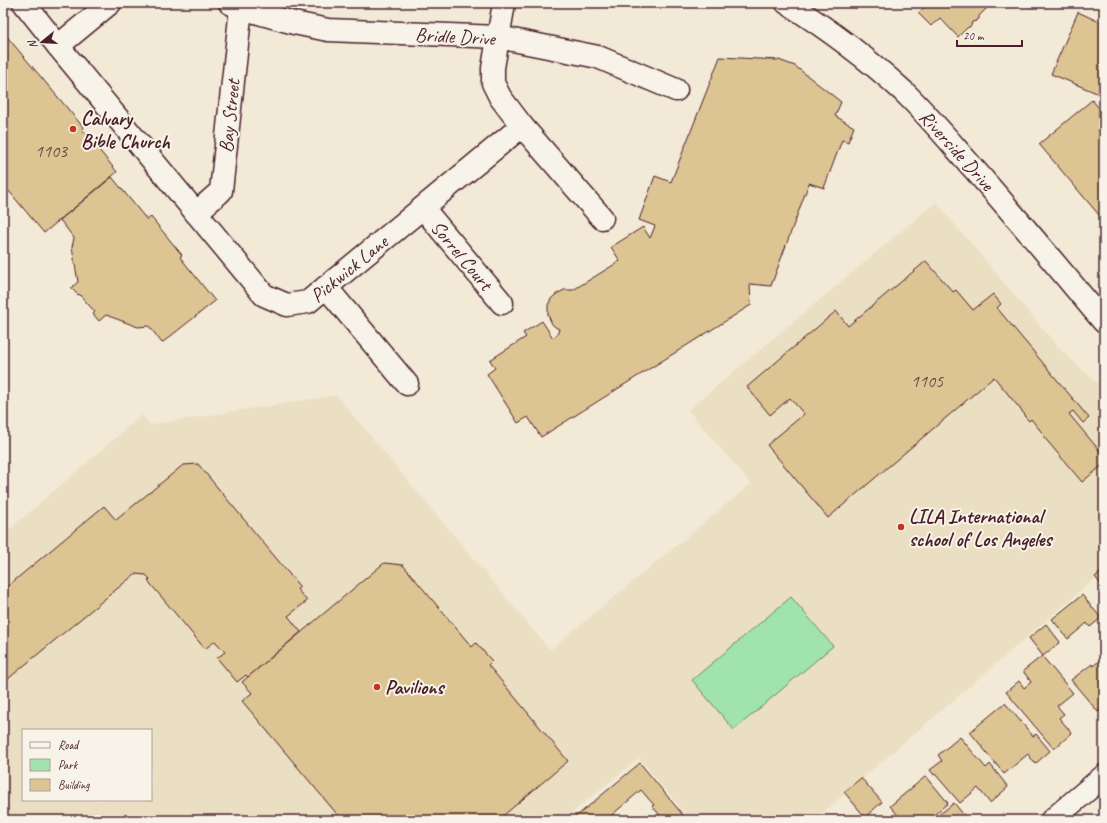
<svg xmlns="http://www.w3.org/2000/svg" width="1107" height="823" font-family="Caveat,sans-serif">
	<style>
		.built { fill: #ebdfc3; fill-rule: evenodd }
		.green { fill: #a0e3ae; stroke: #75816c }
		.building { fill: #dcc493; stroke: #4a1f2b }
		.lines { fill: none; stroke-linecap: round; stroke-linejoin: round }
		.minor-casing { stroke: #4a1f2b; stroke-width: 25 }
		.major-casing { stroke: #4a1f2b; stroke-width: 25 }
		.minor { stroke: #f7f3e8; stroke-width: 22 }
		.major { stroke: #f7f3e8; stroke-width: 22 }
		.poi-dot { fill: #c8321e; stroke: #f7f3e8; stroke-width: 1.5 }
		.labels { text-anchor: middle; stroke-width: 4; stroke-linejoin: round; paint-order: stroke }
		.number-label { font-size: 18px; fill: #6e4845 }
		.street-label { font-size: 20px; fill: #4a1f2b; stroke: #f7f3e8 }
		.poi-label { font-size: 20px; font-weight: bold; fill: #4a1f2b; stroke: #f7f3e8; text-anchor: start }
	</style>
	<rect width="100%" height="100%" fill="#f2ead7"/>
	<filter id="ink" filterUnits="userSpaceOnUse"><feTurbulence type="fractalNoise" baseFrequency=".025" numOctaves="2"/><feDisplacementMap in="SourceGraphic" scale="8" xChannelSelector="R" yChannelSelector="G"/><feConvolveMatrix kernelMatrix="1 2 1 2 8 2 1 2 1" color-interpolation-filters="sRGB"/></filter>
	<g filter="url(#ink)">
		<!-- built -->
		<path class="built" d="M 936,202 L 1060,349 L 1104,389 L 1104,571 L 814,820 L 690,820 L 639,758 L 563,820 L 3,820 L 3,535 L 142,415 L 150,425 L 336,395 L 550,650 L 751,484 L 688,410 ZM 23,730 L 151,730 L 151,800 L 23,800 Z"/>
		<!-- green -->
		<path class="green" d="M 791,597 L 833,646 L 734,730 L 692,680 Z"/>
		<!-- building -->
		<g class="building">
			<path d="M 929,3 L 992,3 L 979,16 L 979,19 L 976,21 L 972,22 L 971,26 L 967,28 L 958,37 L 940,18 L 931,26 L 918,13 Z"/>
			<path d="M 1078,12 L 1104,24 L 1104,96 L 1051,74 Z"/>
			<path d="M 3,32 L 84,128 L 82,129 L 117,172 L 44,233 L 8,190 L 3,194 Z"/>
			<path d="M 720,57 L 779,60 L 795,66 L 841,102 L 835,116 L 854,127 L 848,142 L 842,140 L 824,188 L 809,183 L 771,286 L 750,284 L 751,305 L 541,437 L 528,417 L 518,423 L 487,374 L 495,368 L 490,360 L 526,337 L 523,333 L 542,321 L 553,338 L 557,335 L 559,329 L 555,327 L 552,324 L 548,315 L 548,305 L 551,299 L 555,295 L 564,290 L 573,290 L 620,261 L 611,247 L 643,227 L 650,238 L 655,226 L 639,220 L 655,176 L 671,182 Z"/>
			<path d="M 1092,100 L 1104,114 L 1104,211 L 1099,215 L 1039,144 Z"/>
			<path d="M 112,177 L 147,220 L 151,217 L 182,255 L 180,257 L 215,301 L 162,343 L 149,326 L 138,327 L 106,315 L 99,321 L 93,314 L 95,312 L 79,294 L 78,295 L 71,288 L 78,282 L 72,247 L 74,238 L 60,220 Z"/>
			<path d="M 926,261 L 953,292 L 956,290 L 973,310 L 993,294 L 1001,304 L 997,308 L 1089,418 L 1083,423 L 1073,411 L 1069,414 L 1104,456 L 1104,464 L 1082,482 L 1043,436 L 1044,435 L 1031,419 L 1029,421 L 1024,416 L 1025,415 L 994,377 L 828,518 L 767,445 L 804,414 L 790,398 L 770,415 L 747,387 L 836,311 L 848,326 Z"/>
			<path d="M 198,464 L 300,587 L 297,589 L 307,601 L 288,616 L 301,632 L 248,677 L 246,675 L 237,682 L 217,658 L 225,652 L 215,641 L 205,649 L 148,581 L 150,579 L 146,575 L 135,574 L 3,683 L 3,590 L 104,506 L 116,520 L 183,465 Z"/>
			<path d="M 384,563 L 403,565 L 472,647 L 476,643 L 492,661 L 488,665 L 568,761 L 498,820 L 342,820 L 242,701 L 252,693 L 242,682 Z"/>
			<path d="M 1104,570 L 1104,588 L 1095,577 Z"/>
			<path d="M 1082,595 L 1101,618 L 1090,627 L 1087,623 L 1068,639 L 1052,619 Z"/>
			<path d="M 1046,624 L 1060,642 L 1043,656 L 1029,638 Z"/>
			<path d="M 1042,656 L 1073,693 L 1057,706 L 1064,714 L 1059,718 L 1072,733 L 1054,749 L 1006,692 L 1019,681 L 1024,688 L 1031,682 L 1023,671 Z"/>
			<path d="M 1104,657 L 1104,707 L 1098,712 L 1071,680 L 1092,664 L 1093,666 Z"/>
			<path d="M 1005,703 L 1033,736 L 1036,734 L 1050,751 L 1035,764 L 1028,754 L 1004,774 L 970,732 Z"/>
			<path d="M 960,737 L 986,768 L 990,764 L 1008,787 L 990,803 L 978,788 L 960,803 L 935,774 L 934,775 L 930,770 L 942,761 L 938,755 Z"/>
			<path d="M 640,763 L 687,820 L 664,820 L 652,806 L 654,805 L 641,790 L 606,820 L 572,820 Z"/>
			<path d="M 926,776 L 948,803 L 928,820 L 902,820 L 890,806 Z"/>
			<path d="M 861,778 L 882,802 L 865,817 L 844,792 Z"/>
			<path d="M 954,803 L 968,820 L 937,820 L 935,818 Z"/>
		</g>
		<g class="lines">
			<defs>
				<g id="minor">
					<path id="s1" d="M 24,3 L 58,46 L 264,295 L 287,305 L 308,302 L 522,126 L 500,97 L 493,83 L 493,68 L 504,3"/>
					<path d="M 230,3 L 241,8 L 294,23 L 328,30 L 498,37 L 598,57 L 676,90"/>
					<path d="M 58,46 L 110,3"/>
					<path d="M 522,126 L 602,218"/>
					<path d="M 423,208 L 502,303"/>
					<path d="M 196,213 L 221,191 L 241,8"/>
					<path d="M 326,287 L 407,384"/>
					<path d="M 1052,820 L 1104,776"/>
				</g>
				<path id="major" d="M 787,3 C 828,29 867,58 903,91 C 928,115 951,143 974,169 C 1018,219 1061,271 1104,322"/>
			</defs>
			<!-- minor casing -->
			<use href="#minor" class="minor-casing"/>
			<!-- major casing -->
			<use href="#major" class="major-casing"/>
			<!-- minor -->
			<use href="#minor" class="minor"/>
			<!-- major -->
			<use href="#major" class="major"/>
		</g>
	</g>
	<!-- markers -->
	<g class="poi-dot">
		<circle cx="73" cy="129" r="4"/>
		<circle cx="901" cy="527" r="4"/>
		<circle cx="377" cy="687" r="4"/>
	</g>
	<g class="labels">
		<!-- number labels -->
		<g class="number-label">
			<text x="51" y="157">1103</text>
			<text x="927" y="387">1105</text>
		</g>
		<!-- street labels -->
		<g class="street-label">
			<text transform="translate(455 36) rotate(3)" y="7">Bridle Drive</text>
			<text transform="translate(229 116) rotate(-84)" y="7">Bay Street</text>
			<text transform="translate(957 150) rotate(48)" y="7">Riverside Drive</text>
			<text transform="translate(462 255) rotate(50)" y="7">Sorrel Court</text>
			<text dy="7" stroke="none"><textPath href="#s1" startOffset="477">Pickwick Lane</textPath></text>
		</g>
		<!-- poi labels -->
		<g class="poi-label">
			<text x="81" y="125">Calvary<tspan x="81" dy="23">Bible Church</tspan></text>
			<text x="909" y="523">LILA International<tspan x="909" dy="23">school of Los Angeles</tspan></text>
			<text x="385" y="694">Pavilions</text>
		</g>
	</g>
	<!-- margin -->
	<rect width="1107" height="823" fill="none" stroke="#f7f3e8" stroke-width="16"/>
	<rect x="8" y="8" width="1091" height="807" fill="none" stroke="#4a1f2b" stroke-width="1.5" filter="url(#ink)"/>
	<!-- legend -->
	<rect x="22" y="729" width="130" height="72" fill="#f7f3e8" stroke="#b29e9c"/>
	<rect x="30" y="742" width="20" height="6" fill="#f7f3e8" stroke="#b29e9c"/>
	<text x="58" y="749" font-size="12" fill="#4a1f2b">Road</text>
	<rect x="30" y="759" width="20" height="12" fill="#a0e3ae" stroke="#b29e9c"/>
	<text x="58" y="769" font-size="12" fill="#4a1f2b">Park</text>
	<rect x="30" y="779" width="20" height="12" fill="#dcc493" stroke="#b29e9c"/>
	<text x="58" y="789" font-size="12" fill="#4a1f2b">Building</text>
	<!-- north arrow -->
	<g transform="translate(42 42) rotate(252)" stroke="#f7f3e8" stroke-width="3" paint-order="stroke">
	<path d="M0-3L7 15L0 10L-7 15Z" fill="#4a1f2b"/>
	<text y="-6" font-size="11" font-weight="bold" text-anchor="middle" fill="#4a1f2b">N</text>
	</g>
	<!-- scale -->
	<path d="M957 40v6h65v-6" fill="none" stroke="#4a1f2b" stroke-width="2"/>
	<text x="963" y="40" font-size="12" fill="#4a1f2b" stroke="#f7f3e8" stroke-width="3" paint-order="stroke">20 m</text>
</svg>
